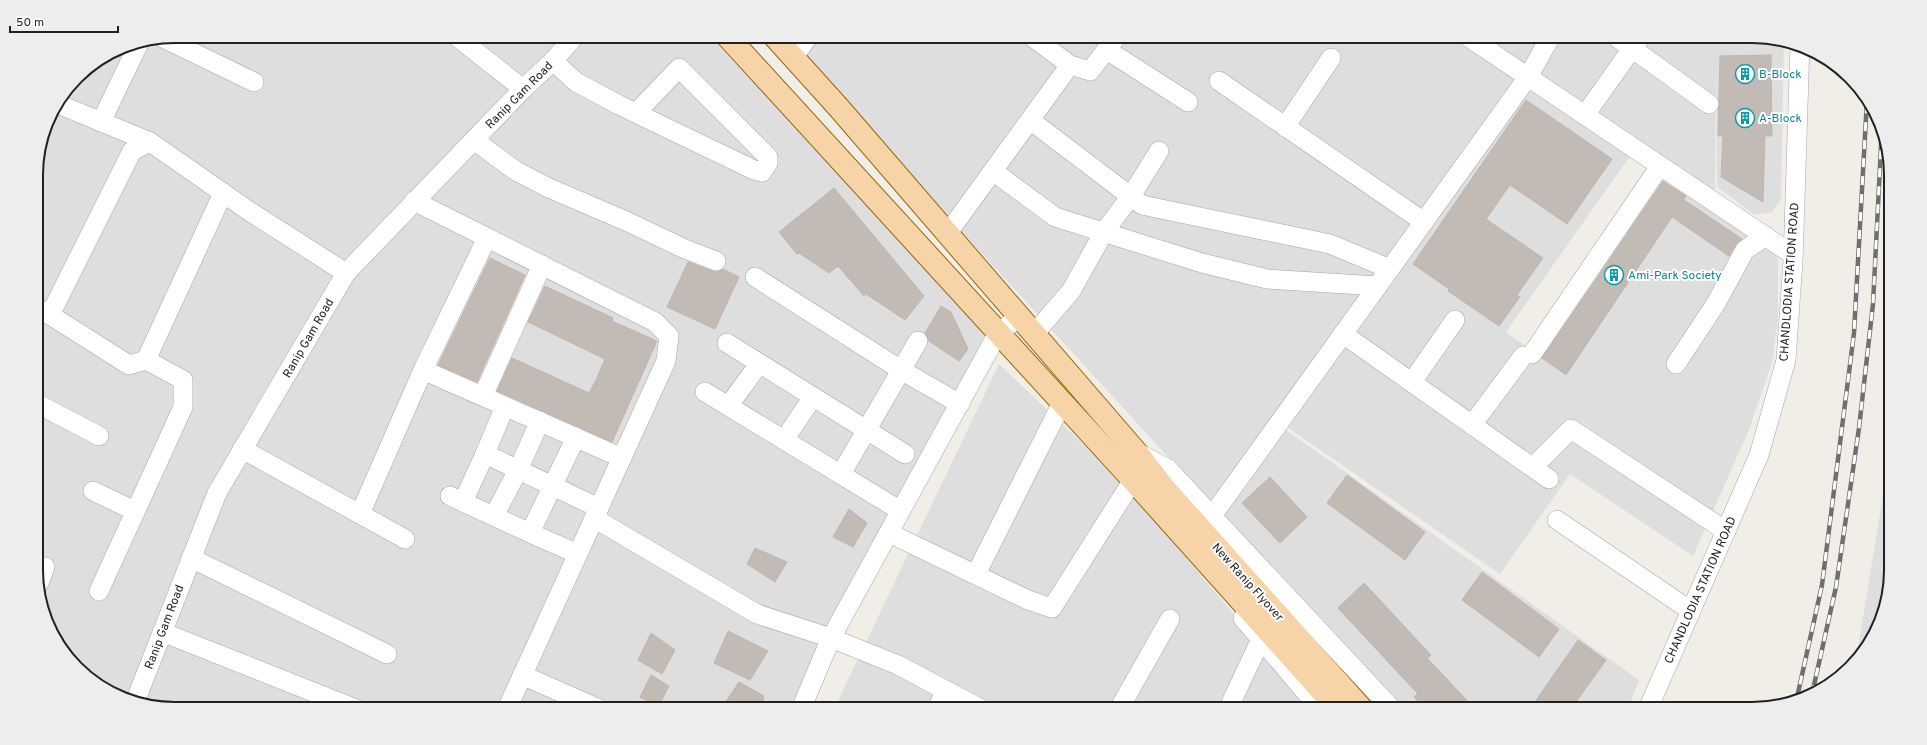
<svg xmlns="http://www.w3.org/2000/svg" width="1927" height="745" font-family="Overpass,sans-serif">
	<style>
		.residential { fill: #dfdede }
		.building { fill: #c1bab5; stroke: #c2b5ab }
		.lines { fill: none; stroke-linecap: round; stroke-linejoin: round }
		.minor-casing { stroke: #a5a5a5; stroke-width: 20 }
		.major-casing { stroke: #946609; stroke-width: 24 }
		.minor { stroke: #fff; stroke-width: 19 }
		.major { stroke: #f7d4a7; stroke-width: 22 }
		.rail-casing { stroke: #6f6f6f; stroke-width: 4.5 }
		.rail { stroke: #fff; stroke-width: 3; stroke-dasharray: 9; stroke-linecap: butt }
		.labels { text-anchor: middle; stroke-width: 4; stroke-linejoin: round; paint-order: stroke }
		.culture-label { font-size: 12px; fill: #0d838f; stroke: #fff; text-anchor: start }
		.street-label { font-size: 12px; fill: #212121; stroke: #fff }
		.rim { fill: none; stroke: #212121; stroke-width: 2 }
	</style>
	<rect width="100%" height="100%" fill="#f1eee8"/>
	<!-- residential -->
	<g class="residential">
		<path d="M 175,36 L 568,36 L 345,264 L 60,101 L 83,71 L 122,46 Z"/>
		<path d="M 576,36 L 714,36 L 986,334 L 827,626 L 792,709 L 175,709 L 139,703 L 223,494 L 352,277 Z"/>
		<path d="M 783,36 L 1455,36 L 1518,81 L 1212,505 Z"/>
		<path d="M 1486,36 L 1752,36 L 1784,41 L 1781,199 L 1772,212 L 1755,215 L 1717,187 L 1716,77 L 1715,197 Z"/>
		<path d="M 1527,88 L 1630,156 L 1506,332 L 1565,375 L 1688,194 L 1775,252 L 1778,260 L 1778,319 L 1772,363 L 1748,432 L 1693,556 L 1570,474 L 1500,574 L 1287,427 Z"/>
		<path d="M 53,110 L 150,148 L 340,274 L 212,492 L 128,700 L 70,662 L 39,597 L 36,166 L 50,113 Z"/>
		<path d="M 999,364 L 1121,480 L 1313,709 L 834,709 Z"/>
		<path d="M 1286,430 L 1639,680 L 1628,709 L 1400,709 L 1220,513 Z"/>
		<path d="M 1891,446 L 1891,570 L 1884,615 L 1867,648 L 1856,660 Z"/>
	</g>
	<!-- building -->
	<g class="building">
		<path d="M 1771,55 L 1772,136 L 1765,136 L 1763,202 L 1721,177 L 1723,136 L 1718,136 L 1720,56 Z"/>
		<path d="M 1526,100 L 1612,159 L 1567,224 L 1510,185 L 1486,219 L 1543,258 L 1517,295 L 1520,297 L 1499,326 L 1448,291 L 1449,289 L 1413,264 Z"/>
		<path d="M 1663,181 L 1686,196 L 1684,200 L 1742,239 L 1736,244 L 1729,256 L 1672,217 L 1566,375 L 1542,358 Z"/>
		<path d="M 834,188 L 924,296 L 905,320 L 866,294 L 864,296 L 838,266 L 829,273 L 799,253 L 797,254 L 779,232 Z"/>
		<path d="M 490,258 L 525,275 L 477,382 L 438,365 Z"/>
		<path d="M 688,262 L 712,271 L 718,272 L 723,269 L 739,277 L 715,329 L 667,307 Z"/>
		<path d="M 545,286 L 613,318 L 612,321 L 657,341 L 612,442 L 497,391 L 512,358 L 589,393 L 596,380 L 605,359 L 528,322 Z"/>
		<path d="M 941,306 L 951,312 L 968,349 L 959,361 L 929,341 L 925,333 Z"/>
		<path d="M 1347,475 L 1425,532 L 1405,560 L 1327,503 Z"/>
		<path d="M 1270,477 L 1307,517 L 1280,543 L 1242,503 Z"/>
		<path d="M 849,509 L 867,523 L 853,547 L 833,537 Z"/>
		<path d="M 755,548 L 787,562 L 775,582 L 747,564 Z"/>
		<path d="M 1482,572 L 1559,629 L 1539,657 L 1462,600 Z"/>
		<path d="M 1364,583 L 1431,655 L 1427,658 L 1475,709 L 1425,709 L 1414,697 L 1418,694 L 1338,608 Z"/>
		<path d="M 728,631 L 768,651 L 750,680 L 714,663 Z"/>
		<path d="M 651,633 L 675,650 L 662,674 L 638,660 Z"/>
		<path d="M 1578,640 L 1606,660 L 1571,709 L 1530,709 Z"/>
		<path d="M 651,675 L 669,686 L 658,707 L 640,697 Z"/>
		<path d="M 739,682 L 764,696 L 763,701 L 769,709 L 721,709 Z"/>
	</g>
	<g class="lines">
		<defs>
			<g id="minor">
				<path d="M 456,36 L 523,89"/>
				<path d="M 1467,36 L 1793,255"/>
				<path d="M 1615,36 L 1709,104"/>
				<path d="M 163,38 L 254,82"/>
				<path d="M 1107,50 L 1188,102"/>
				<path d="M 793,58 L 809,36"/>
				<path d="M 553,61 L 576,82 L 619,105 L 754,170 L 762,172 L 768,163 L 768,157 L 679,68 L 636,113"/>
				<path d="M 1070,65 L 1090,71 L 1117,36"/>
				<path d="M 1219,81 L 1424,222"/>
				<path d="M 58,104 L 150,142 L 249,211 L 346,273"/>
				<path d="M 1585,115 L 1641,36"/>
				<path d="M 1030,120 L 1142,205 L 1330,244 L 1390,269"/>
				<path d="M 101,122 L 139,43"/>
				<path d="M 1285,127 L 1331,58"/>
				<path d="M 474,140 L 516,171 L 549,188 L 626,221 L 685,249 L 716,261"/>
				<path d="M 993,171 L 1055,217 L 1202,263 L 1267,279 L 1378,286"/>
				<path d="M 414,201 L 655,322 L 669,336 L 666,361 L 507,709"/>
				<path d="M 947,234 L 1070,65 L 1031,36"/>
				<path d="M 755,277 L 901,370 L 960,404"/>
				<path d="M 37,309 L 50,315 L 129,365 L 146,360 L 183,380 L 183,407 L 99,591"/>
				<path d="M 50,315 L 132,151 L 150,142"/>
				<path d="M 1034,334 L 1071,291 L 1104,232 L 1131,196 L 1159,151"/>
				<path d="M 1343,334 L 1549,479"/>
				<path d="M 727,343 L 905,454"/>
				<path d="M 1532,354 L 1660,166"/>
				<path d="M 146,360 L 223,193"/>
				<path d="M 1676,364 L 1715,305 L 1745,250 L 1766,236"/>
				<path d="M 423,370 L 622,458"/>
				<path d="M 1412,382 L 1455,320"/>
				<path d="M 705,392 L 901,511"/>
				<path d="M 483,396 L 542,265"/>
				<path d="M 38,404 L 99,436"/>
				<path d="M 729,405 L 759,364"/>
				<path d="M 1472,425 L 1523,356"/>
				<path d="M 576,437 L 530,533 L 578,554"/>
				<path d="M 784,440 L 813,397"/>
				<path d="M 242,449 L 405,539"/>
				<path d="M 1138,453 L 1168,469 L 1392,709"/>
				<path d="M 485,454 L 599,508"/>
				<path d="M 1533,467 L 1571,429 L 1726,531"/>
				<path d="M 841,474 L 918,341"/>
				<path d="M 93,491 L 135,511"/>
				<path d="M 450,496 L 530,533"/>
				<path d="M 463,502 L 485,454 L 505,406"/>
				<path d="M 360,514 L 423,370 L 487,238"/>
				<path d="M 494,516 L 518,470 L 540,421"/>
				<path d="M 1212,516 L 1528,77 L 1551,36"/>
				<path d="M 594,518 L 757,614 L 831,638 L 898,665 L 981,709"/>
				<path d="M 1557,520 L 1691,611"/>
				<path d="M 889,533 L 1028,600 L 1052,608 L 1133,480"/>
				<path d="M 191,558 L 387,654"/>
				<path d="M 976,574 L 1062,403"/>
				<path d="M 39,583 L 45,567"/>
				<path d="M 1243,618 L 1320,709"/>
				<path d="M 162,632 L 356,709"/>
				<path d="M 522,675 L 599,709"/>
				<path d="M 135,702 L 217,493 L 346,273 L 523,89 L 553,61 L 575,36"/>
				<path d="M 801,709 L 831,638 L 998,333 L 1019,317"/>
				<path d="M 937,709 L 946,690"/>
				<path d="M 1119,709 L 1170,619"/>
				<path d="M 1228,709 L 1261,639"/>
				<path d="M 1648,709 L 1759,455 L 1786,360 L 1793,261 L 1800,45"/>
			</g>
			<g id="major">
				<path d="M 727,36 L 1133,480 L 1338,709"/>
				<path d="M 774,36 L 839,108 L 1137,453 L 1164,488 L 1362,709"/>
			</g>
		</defs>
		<!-- minor casing -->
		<use href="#minor" class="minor-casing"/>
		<!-- major casing -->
		<use href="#major" class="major-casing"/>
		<!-- minor -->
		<use href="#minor" class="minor"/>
		<!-- major -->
		<use href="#major" class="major"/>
		<defs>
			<g id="rail">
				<path d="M 1812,694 L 1836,587 L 1859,428 L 1873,304 L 1882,127"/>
				<path d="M 1796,702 L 1822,585 L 1854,333 L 1867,100"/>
			</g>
		</defs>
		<!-- rail casing -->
		<use href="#rail" class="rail-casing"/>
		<!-- rail -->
		<use href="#rail" class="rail"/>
	</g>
	<!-- icons -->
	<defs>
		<symbol id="building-ring" viewBox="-11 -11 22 22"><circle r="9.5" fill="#fff" stroke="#0f9aa8" stroke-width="1.5"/><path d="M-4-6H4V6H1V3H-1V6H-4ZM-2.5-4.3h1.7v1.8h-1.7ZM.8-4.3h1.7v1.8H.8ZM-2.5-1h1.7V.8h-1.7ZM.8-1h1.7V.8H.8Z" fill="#0f9aa8"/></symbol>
	</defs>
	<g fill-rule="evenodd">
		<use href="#building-ring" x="1734" y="63" width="22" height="22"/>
		<use href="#building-ring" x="1734" y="107" width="22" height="22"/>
		<use href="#building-ring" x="1603" y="264" width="22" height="22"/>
	</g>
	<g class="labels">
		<!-- culture labels -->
		<g class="culture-label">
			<text x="1759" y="78">B-Block</text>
			<text x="1759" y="122">A-Block</text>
			<text x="1628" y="279">Ami-Park Society</text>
		</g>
		<!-- street labels -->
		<g class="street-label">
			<text transform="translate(519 95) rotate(-45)" y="4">Ranip Gam Road</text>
			<text transform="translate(1789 282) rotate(-86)" y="4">CHANDLODIA STATION ROAD</text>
			<text transform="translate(308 338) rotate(-60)" y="4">Ranip Gam Road</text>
			<text transform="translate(1248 582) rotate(48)" y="4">New Ranip Flyover</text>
			<text transform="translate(1700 590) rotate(-66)" y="4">CHANDLODIA STATION ROAD</text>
			<text transform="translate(164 627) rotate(-69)" y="4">Ranip Gam Road</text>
		</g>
	</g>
	<!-- crop -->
	<path d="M0 0H1927V745H0ZM175 43H1752A132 132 0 0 1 1884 175V570A132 132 0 0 1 1752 702H175A132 132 0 0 1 43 570V175A132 132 0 0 1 175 43Z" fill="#ededed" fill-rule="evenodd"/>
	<path class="rim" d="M175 43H1752A132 132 0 0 1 1884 175V570A132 132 0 0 1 1752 702H175A132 132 0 0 1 43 570V175A132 132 0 0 1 175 43Z"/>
	<!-- scale -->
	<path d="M10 26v6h108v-6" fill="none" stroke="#212121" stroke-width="2"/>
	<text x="16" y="26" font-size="12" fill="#212121" stroke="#ffffff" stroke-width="3" paint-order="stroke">50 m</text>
</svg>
